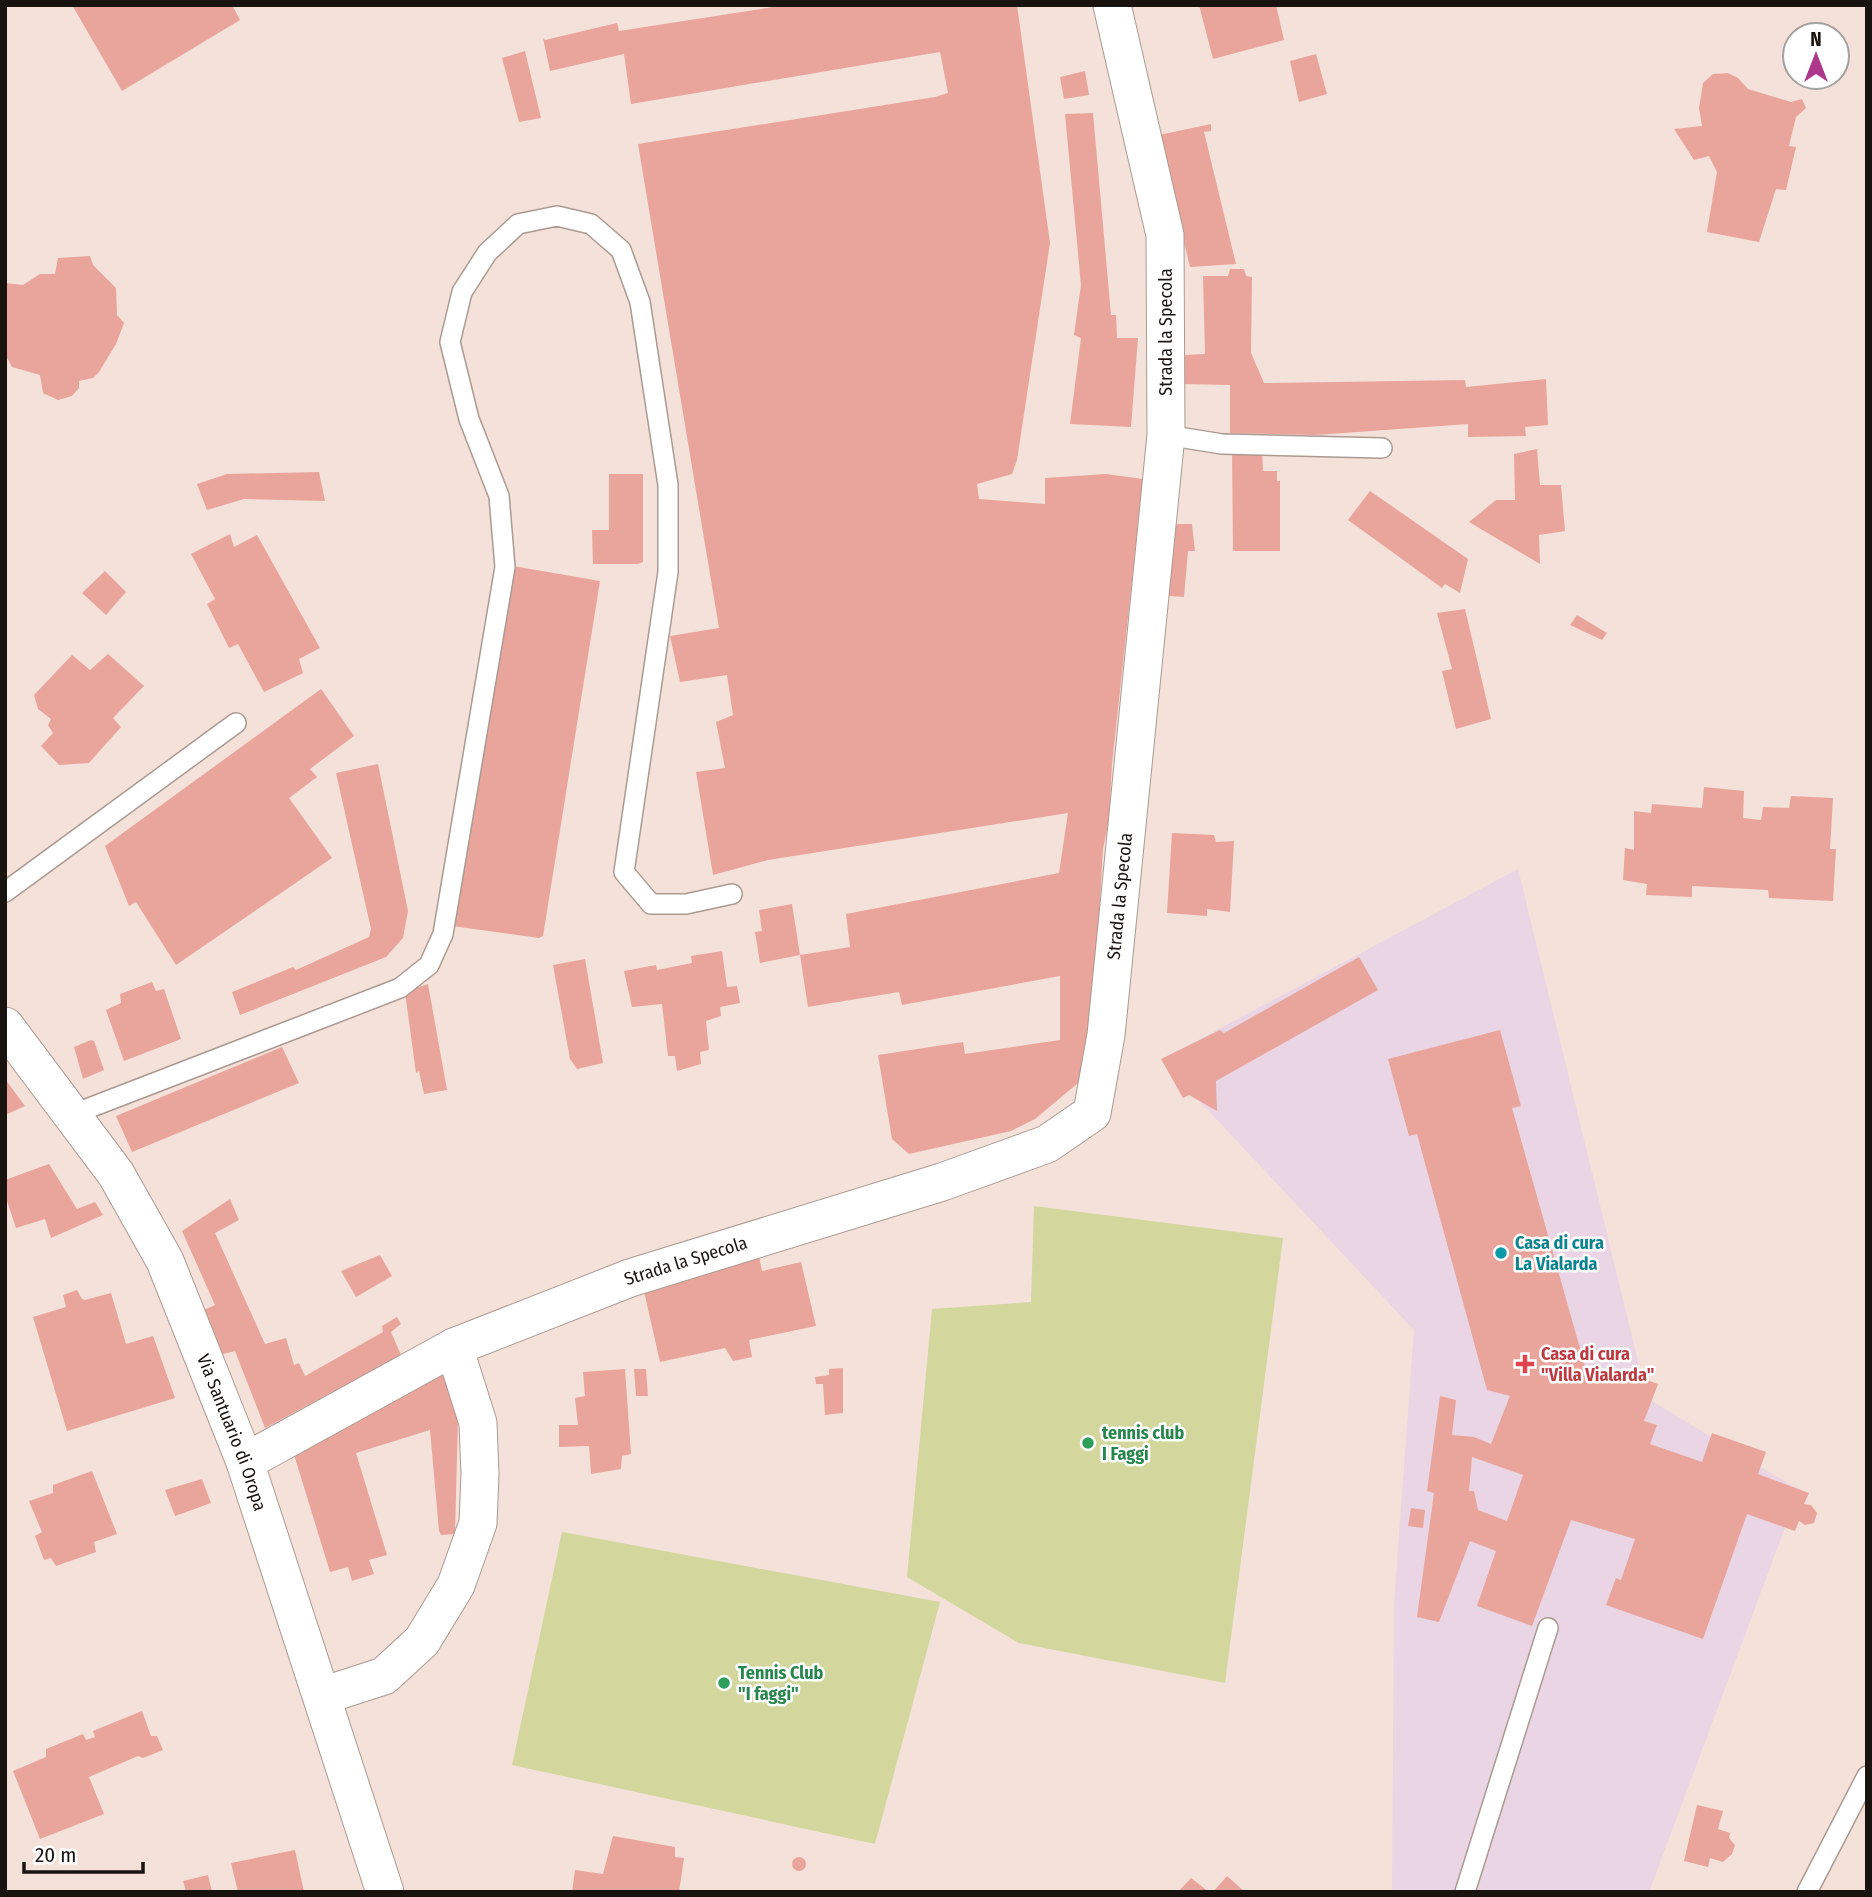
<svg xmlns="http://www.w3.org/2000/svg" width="1872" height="1897" font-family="'Fira Sans Condensed',sans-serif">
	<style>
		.medical { fill: #e9d5e4 }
		.green { fill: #d3d79d }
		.building { fill: #e9a59b; fill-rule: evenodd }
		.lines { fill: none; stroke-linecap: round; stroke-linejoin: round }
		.service-casing { stroke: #ab9a92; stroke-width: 22 }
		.minor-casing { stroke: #ab9a92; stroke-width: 39 }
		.service { stroke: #fff; stroke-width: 19 }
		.minor { stroke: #fff; stroke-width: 37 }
		.culture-dot { fill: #0f9aa8; stroke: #fff; stroke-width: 2.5 }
		.health-dot { fill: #e0444e; stroke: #fff; stroke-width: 2.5 }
		.leisure-dot { fill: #2e9e5b; stroke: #fff; stroke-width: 2.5 }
		.labels { text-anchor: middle; stroke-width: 5; stroke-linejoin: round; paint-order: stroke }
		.street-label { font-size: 18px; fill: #191310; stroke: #fff }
		.culture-label { font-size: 18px; font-weight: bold; fill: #0d838f; stroke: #fff; text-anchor: start }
		.health-label { font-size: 18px; font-weight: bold; fill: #be3a42; stroke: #fff; text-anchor: start }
		.leisure-label { font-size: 18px; font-weight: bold; fill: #27864d; stroke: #fff; text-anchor: start }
	</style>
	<rect width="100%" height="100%" fill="#f4e1d9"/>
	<!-- medical -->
	<path class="medical" d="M 1518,869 L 1647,1398 L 1799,1490 L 1649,1892 L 1392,1892 L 1394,1604 L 1414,1330 L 1161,1060 Z"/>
	<!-- green -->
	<g class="green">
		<path d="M 1034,1206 L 1283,1238 L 1225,1683 L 1019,1643 L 907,1577 L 932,1309 L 1031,1302 Z"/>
		<path d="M 562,1532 L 940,1602 L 875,1844 L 512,1765 Z"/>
	</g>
	<!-- building -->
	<g class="building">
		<path d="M 72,5 L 232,5 L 240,20 L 122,91 Z"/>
		<path d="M 786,5 L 1017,5 L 1050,243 L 1017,460 L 1012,474 L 977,484 L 979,499 L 1045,504 L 1045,478 L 1106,474 L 1143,479 L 1112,764 L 1109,819 L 1103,849 L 1097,950 L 1083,1079 L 1035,1119 L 1011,1131 L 909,1154 L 892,1139 L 878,1055 L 963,1042 L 965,1054 L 1060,1040 L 1060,976 L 902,1005 L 899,992 L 808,1007 L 800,955 L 850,947 L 846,914 L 1059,873 L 1068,813 L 768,860 L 713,875 L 696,772 L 725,768 L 716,722 L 733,715 L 727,675 L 680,682 L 670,636 L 719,628 L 638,144 L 935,97 L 948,93 L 940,52 L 631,104 L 624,54 L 550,71 L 543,38 L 545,40 L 617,23 L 619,31 Z"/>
		<path d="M 1199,5 L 1276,5 L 1284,40 L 1213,59 Z"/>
		<path d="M 525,51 L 541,118 L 519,122 L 502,58 Z"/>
		<path d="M 1316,54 L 1327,94 L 1299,102 L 1290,61 Z"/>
		<path d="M 1085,71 L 1089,95 L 1064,99 L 1060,77 Z"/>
		<path d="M 1728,73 L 1738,78 L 1748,89 L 1791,102 L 1802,99 L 1806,108 L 1796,117 L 1789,146 L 1796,147 L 1786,190 L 1776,189 L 1759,242 L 1707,232 L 1717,172 L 1709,156 L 1694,160 L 1674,129 L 1702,126 L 1699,108 L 1703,83 L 1713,74 Z"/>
		<path d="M 1093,113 L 1111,315 L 1116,315 L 1117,338 L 1138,338 L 1131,427 L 1070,424 L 1081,338 L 1074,335 L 1081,285 L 1065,114 Z"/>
		<path d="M 1211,124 L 1211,131 L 1204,132 L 1236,264 L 1190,267 L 1159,135 Z"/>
		<path d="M 90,256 L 93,265 L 116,288 L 117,315 L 124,323 L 116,344 L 99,372 L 93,378 L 79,381 L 79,388 L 72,396 L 58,400 L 43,393 L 40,375 L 12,367 L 5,354 L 5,283 L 23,285 L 40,274 L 55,274 L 58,258 Z"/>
		<path d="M 1230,269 L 1244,269 L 1246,276 L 1252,277 L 1251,353 L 1264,383 L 1465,380 L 1466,387 L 1546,379 L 1548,425 L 1525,427 L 1526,436 L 1468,437 L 1468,424 L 1316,435 L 1230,433 L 1230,385 L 1183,384 L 1184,355 L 1205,354 L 1203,276 L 1228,276 Z"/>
		<path d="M 1262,449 L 1263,471 L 1277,471 L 1277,481 L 1280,481 L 1280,551 L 1233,551 L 1232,451 Z"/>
		<path d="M 1537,449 L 1540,485 L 1561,485 L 1565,531 L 1539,535 L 1540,564 L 1469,522 L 1496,500 L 1515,500 L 1514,454 Z"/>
		<path d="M 319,472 L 325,501 L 244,499 L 207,510 L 197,484 L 227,474 Z"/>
		<path d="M 609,474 L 643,474 L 643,562 L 638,564 L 593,564 L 592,530 L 609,530 Z"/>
		<path d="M 1370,491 L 1468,559 L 1460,593 L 1445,584 L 1442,588 L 1348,520 Z"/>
		<path d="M 1167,524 L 1192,524 L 1195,551 L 1188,551 L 1184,597 L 1158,595 Z"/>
		<path d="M 230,534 L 234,547 L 257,535 L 320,648 L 299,659 L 303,673 L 264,692 L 238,644 L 229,648 L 207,604 L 215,599 L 191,554 Z"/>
		<path d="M 513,566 L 600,581 L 543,936 L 539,938 L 452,926 Z"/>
		<path d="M 105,571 L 126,592 L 106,615 L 82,593 Z"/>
		<path d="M 1465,609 L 1491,719 L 1456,729 L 1442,671 L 1452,669 L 1437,613 Z"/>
		<path d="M 1577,615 L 1607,633 L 1602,640 L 1570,625 Z"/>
		<path d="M 108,654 L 144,686 L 113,718 L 121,727 L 89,763 L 59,765 L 41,746 L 53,733 L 48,725 L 51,719 L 38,709 L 34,695 L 72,655 L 90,670 Z"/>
		<path d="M 321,689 L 354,736 L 310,769 L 317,777 L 289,798 L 332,858 L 176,965 L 136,902 L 129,906 L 105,846 Z"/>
		<path d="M 378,764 L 408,911 L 403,938 L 386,957 L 240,1015 L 232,992 L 293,967 L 296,970 L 369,937 L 371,929 L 336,773 Z"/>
		<path d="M 1704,787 L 1744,791 L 1743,818 L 1761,820 L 1763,807 L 1789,808 L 1791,796 L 1833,798 L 1830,849 L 1836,849 L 1833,901 L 1769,898 L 1768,890 L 1692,886 L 1692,897 L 1646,895 L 1647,884 L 1623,880 L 1625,848 L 1634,850 L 1634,811 L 1651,813 L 1652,804 L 1702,808 Z"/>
		<path d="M 1172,833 L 1214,835 L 1216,842 L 1234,841 L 1230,912 L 1207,909 L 1207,916 L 1167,913 Z"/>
		<path d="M 792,904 L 800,955 L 760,963 L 755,932 L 762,931 L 759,910 Z"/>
		<path d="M 722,951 L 727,987 L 737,986 L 740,1003 L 720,1007 L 721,1016 L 706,1021 L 709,1050 L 700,1052 L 701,1064 L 677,1071 L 675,1056 L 668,1056 L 662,1004 L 632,1007 L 624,971 L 656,965 L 657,970 L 692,963 L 691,956 Z"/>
		<path d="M 1359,957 L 1378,990 L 1216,1081 L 1217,1111 L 1189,1095 L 1183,1098 L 1161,1059 L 1220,1030 L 1224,1033 Z"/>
		<path d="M 585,959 L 603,1063 L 577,1069 L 570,1059 L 553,965 Z"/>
		<path d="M 152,982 L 156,991 L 164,989 L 181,1039 L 124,1061 L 106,1010 L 121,1003 L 120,994 Z"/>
		<path d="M 428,984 L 447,1090 L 424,1094 L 419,1071 L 416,1073 L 405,992 Z"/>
		<path d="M 1500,1030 L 1521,1106 L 1512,1108 L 1587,1373 L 1596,1371 L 1615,1377 L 1619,1370 L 1658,1384 L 1644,1421 L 1657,1425 L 1650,1444 L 1702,1462 L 1712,1433 L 1766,1452 L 1758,1474 L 1809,1493 L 1804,1504 L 1811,1505 L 1817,1513 L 1814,1523 L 1805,1525 L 1799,1521 L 1795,1531 L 1747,1514 L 1703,1639 L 1606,1605 L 1616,1578 L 1621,1580 L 1635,1539 L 1571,1520 L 1532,1626 L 1477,1606 L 1496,1551 L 1470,1541 L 1439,1622 L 1417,1617 L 1434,1493 L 1427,1491 L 1440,1396 L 1456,1400 L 1452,1435 L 1474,1437 L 1491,1444 L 1510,1396 L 1487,1390 L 1417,1134 L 1409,1136 L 1388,1059 ZM 1472,1457 L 1523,1475 L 1507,1521 L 1478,1510 L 1474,1491 L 1469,1491 Z"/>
		<path d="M 91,1040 L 94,1041 L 104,1070 L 83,1079 L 74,1047 Z"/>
		<path d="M 282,1047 L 299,1083 L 132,1152 L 116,1116 Z"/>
		<path d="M 5,1079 L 25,1106 L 5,1115 Z"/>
		<path d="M 49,1164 L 77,1209 L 95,1202 L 103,1215 L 51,1238 L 45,1219 L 16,1228 L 5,1195 L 5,1180 Z"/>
		<path d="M 230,1199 L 239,1220 L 215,1233 L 265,1344 L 286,1338 L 294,1365 L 299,1363 L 305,1376 L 383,1332 L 382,1326 L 397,1317 L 401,1324 L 391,1332 L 401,1355 L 265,1428 L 235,1351 L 211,1357 L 197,1313 L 215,1305 L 182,1231 Z"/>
		<path d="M 757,1247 L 762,1271 L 801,1262 L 816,1326 L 749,1340 L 752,1357 L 733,1361 L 725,1348 L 660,1362 L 641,1278 Z"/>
		<path d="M 380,1255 L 392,1276 L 356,1297 L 341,1271 Z"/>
		<path d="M 77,1290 L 82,1299 L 85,1300 L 111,1293 L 126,1344 L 153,1336 L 175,1398 L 67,1431 L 33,1317 L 66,1307 L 63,1295 Z"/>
		<path d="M 444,1368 L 458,1418 L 455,1534 L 441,1535 L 439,1531 L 430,1430 L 356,1453 L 387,1555 L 369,1560 L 374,1574 L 352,1581 L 348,1567 L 330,1572 L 292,1448 Z"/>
		<path d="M 843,1368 L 843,1413 L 825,1415 L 823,1384 L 816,1384 L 815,1377 L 829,1375 L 829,1369 Z"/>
		<path d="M 625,1369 L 631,1454 L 622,1456 L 621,1469 L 591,1474 L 589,1446 L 559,1447 L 559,1425 L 578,1425 L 575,1398 L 585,1396 L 583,1372 Z"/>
		<path d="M 634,1369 L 646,1369 L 648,1396 L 636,1396 Z"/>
		<path d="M 92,1471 L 117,1534 L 94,1542 L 96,1552 L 56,1566 L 51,1558 L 44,1560 L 35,1536 L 42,1532 L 29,1501 L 53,1493 L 53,1485 Z"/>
		<path d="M 202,1479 L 211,1503 L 175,1516 L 165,1490 Z"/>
		<path d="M 1411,1508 L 1425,1510 L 1423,1528 L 1408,1526 Z"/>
		<path d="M 142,1711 L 151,1736 L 157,1736 L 163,1750 L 143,1758 L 138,1756 L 89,1777 L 104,1814 L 40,1839 L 13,1771 L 46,1757 L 46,1749 L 83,1734 L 86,1740 L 95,1737 L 93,1731 Z"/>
		<path d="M 1697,1805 L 1723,1811 L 1718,1829 L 1730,1833 L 1729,1838 L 1735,1845 L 1732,1854 L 1723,1862 L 1710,1858 L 1708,1867 L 1684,1861 Z"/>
		<path d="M 613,1836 L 675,1847 L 675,1857 L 684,1858 L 679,1892 L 572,1892 L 575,1870 L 603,1874 Z"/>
		<path d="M 295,1850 L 304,1892 L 238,1892 L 231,1863 Z"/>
		<circle cx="799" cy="1864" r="7"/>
		<path d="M 208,1875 L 212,1892 L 186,1892 L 183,1881 Z"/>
		<path d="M 1227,1876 L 1245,1892 L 1213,1892 Z"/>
		<path d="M 1191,1878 L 1209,1892 L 1178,1892 Z"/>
	</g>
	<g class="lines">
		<defs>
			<g id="service">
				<path d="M 1166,435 L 1222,444 L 1382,448"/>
				<path d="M 5,892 L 236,723"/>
				<path d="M 71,1115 L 400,988 L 429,965 L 443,934 L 505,567 L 499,496 L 469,419 L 450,342 L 462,292 L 487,253 L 518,224 L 557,216 L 591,224 L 621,250 L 640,302 L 668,485 L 668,572 L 624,872 L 651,904 L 686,904 L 732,894"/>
				<path d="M 1465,1892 L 1548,1628"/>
				<path d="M 1807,1892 L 1867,1776"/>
			</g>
			<g id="minor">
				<path id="s1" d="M 5,1026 L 116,1174 L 165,1261 L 245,1462 L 385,1892"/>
				<path id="s2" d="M 245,1462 L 454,1347 L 630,1278 L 942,1182 L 1047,1144 L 1092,1113 L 1106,1035 L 1166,435 L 1165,235 L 1112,5"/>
				<path d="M 322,1696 L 384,1676 L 422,1641 L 456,1585 L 478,1523 L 480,1474 L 478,1423 L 454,1347"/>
			</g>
		</defs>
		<!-- service casing -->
		<use href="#service" class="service-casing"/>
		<!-- minor casing -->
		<use href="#minor" class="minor-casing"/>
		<!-- service -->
		<use href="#service" class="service"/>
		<!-- minor -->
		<use href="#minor" class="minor"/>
	</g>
	<!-- markers -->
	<circle class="culture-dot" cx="1501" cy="1253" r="7"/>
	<path class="health-dot" d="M1521.5 1353.5h7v7h7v7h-7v7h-7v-7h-7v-7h7z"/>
	<g class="leisure-dot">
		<circle cx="1088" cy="1443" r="7"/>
		<circle cx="724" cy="1683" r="7"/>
	</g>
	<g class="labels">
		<!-- street labels -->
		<g class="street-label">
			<text transform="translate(1166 332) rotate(-90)" y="6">Strada la Specola</text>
			<text dy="6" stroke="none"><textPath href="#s2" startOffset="1139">Strada la Specola</textPath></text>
			<text dy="6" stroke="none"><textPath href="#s2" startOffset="486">Strada la Specola</textPath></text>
			<text dy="6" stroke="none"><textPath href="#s1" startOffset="469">Via Santuario di Oropa</textPath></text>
		</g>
		<!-- culture labels -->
		<g class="culture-label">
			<text x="1515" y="1249">Casa di cura<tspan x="1515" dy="21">La Vialarda</tspan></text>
		</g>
		<!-- health labels -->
		<g class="health-label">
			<text x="1541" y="1360">Casa di cura<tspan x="1541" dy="21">"Villa Vialarda"</tspan></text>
		</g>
		<!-- leisure labels -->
		<g class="leisure-label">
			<text x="1102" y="1439">tennis club<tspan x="1102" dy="21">I Faggi</tspan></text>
			<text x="738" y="1679">Tennis Club<tspan x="738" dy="21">"I faggi"</tspan></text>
		</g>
	</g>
	<!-- border -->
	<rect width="1872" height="1897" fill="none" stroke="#191310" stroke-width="14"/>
	<!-- north arrow -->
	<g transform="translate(1816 56)"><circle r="33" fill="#ffffff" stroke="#a3a19f" stroke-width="2"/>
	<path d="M0-5L12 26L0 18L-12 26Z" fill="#ae368b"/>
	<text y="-10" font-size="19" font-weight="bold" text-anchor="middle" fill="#191310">N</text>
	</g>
	<!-- scale -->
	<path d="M24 1862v10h119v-10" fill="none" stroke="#191310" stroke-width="3.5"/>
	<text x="35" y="1862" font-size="21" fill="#191310" stroke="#ffffff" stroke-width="5" paint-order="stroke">20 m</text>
</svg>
